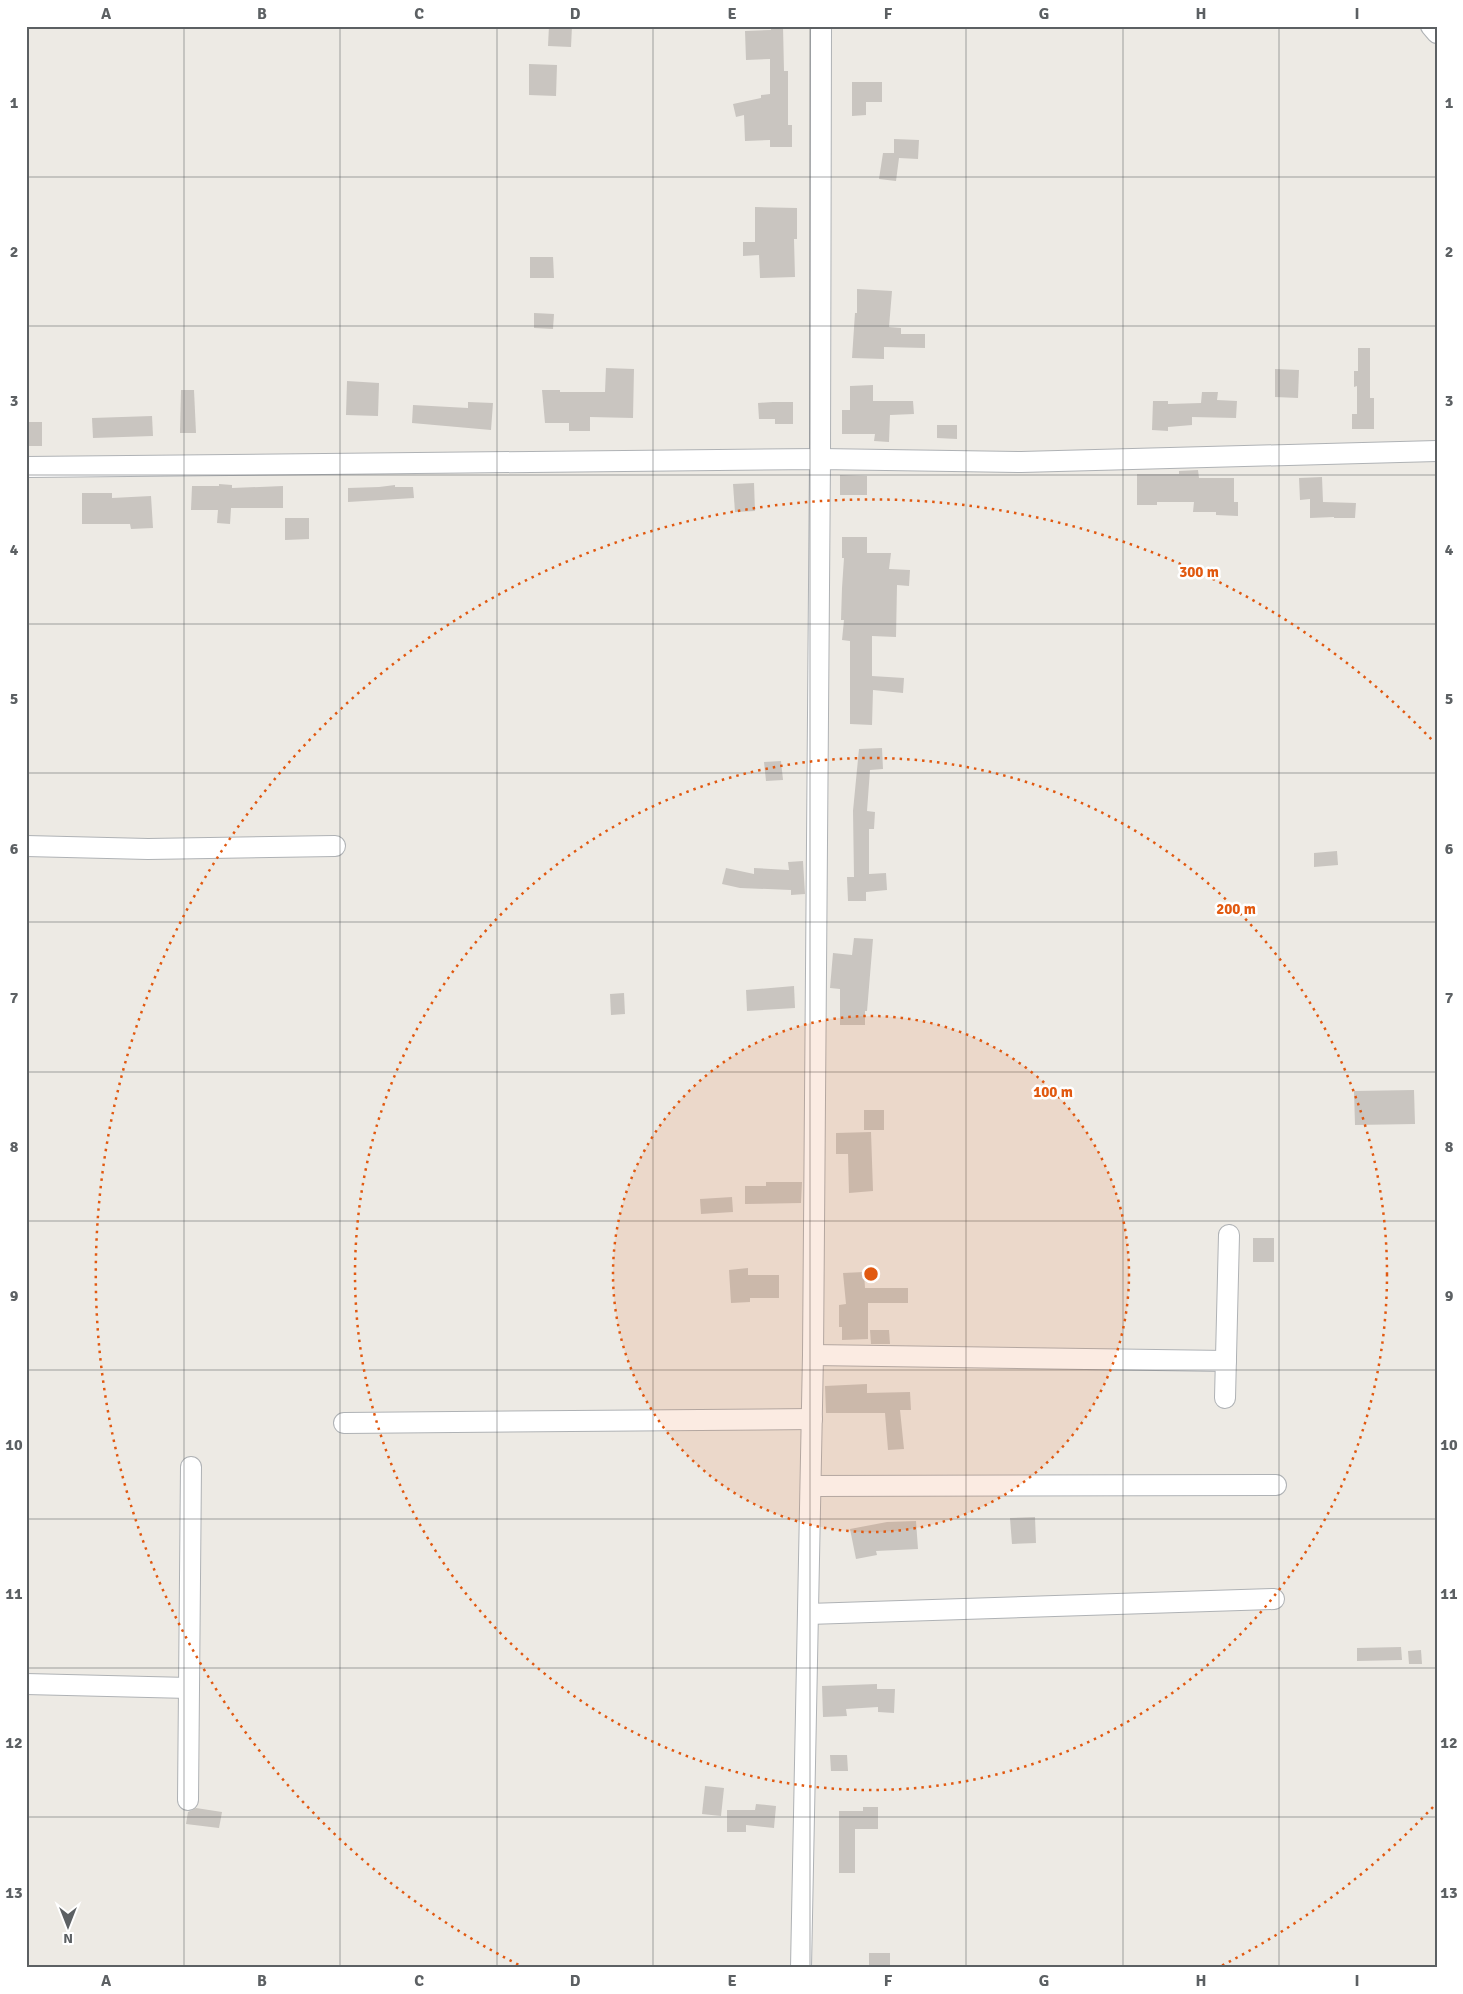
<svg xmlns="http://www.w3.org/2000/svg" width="1463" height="1994" font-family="Signika,sans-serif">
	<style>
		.building { fill: #c9c5c0 }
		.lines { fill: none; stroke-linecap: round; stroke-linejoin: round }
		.street-casing { stroke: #afb2b5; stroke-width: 22 }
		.street { stroke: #fff; stroke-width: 20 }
		.grid { fill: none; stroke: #5c6063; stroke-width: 1; stroke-opacity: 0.55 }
		.ring { fill: none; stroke: #e15910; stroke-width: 2.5; stroke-dasharray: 2.5 5 }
		.centre { fill: #e15910; stroke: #fff; stroke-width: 2.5 }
		.ring-label { font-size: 15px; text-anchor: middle; font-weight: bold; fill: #e15910; stroke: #fff; stroke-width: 5; stroke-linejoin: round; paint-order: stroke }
		.neatline { fill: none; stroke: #5c6063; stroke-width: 2 }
		.grid-label { font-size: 16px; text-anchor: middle; font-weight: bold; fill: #5c6063 }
	</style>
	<rect width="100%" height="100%" fill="#edeae4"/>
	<!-- building -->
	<g class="building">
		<path d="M 549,26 L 572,26 L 571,47 L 548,46 Z"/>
		<path d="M 771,26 L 783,26 L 784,71 L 788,71 L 788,125 L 792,125 L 792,147 L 770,147 L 770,140 L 745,141 L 744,115 L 736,117 L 733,104 L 761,98 L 761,95 L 770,94 L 770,59 L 746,60 L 745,31 L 771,30 Z"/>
		<path d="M 529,64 L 557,65 L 556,96 L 529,95 Z"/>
		<path d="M 852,82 L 882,82 L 882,102 L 866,102 L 866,115 L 852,116 Z"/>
		<path d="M 894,139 L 919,140 L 918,159 L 899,158 L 896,181 L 879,179 L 883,153 L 894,153 Z"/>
		<path d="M 755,207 L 797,208 L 797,239 L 794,239 L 795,277 L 760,278 L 759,255 L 743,256 L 743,242 L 755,242 Z"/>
		<path d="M 530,257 L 553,257 L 554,278 L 530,278 Z"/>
		<path d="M 857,289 L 892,291 L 889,327 L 901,328 L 901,334 L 925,334 L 925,348 L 884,347 L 884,359 L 852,358 L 855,313 L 857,313 Z"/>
		<path d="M 534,313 L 554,314 L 553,329 L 534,328 Z"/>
		<path d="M 1358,348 L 1370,348 L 1370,398 L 1374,398 L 1374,429 L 1352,429 L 1352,414 L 1357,414 L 1357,386 L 1354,387 L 1354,371 L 1358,371 Z"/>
		<path d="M 606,368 L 634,369 L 633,418 L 590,417 L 590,431 L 569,431 L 569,423 L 545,423 L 542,390 L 560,390 L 560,392 L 605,392 Z"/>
		<path d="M 1275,369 L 1299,370 L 1298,398 L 1275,397 Z"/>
		<path d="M 347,381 L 379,383 L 378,416 L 346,415 Z"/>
		<path d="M 873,385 L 873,401 L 913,401 L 914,414 L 890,415 L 889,442 L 874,441 L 875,434 L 842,434 L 842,410 L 850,410 L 850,386 Z"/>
		<path d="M 181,390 L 194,390 L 196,433 L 180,433 Z"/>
		<path d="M 1202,392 L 1218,392 L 1217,400 L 1237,401 L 1236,418 L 1192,417 L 1192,425 L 1168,427 L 1168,431 L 1152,430 L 1153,401 L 1168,401 L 1168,404 L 1201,403 Z"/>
		<path d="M 468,402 L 493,403 L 491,430 L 412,423 L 413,405 L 468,408 Z"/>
		<path d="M 773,402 L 793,402 L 793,424 L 775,424 L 775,419 L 759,419 L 758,403 Z"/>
		<path d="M 152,416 L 153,436 L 93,438 L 92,418 Z"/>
		<rect x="26" y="422" width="16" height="24"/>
		<path d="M 937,425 L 957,425 L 957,439 L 937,438 Z"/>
		<path d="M 1198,470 L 1199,478 L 1234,478 L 1234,502 L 1238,502 L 1238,516 L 1216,515 L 1216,512 L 1193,512 L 1194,502 L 1157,502 L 1157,505 L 1137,505 L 1137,474 L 1179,474 L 1179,471 Z"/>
		<path d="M 840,475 L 867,476 L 867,495 L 840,495 Z"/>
		<path d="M 1322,477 L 1323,502 L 1356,503 L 1355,518 L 1334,518 L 1334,517 L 1310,518 L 1310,499 L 1300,500 L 1299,478 Z"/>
		<path d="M 754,483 L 755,511 L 735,512 L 733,484 Z"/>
		<path d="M 219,484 L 232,485 L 232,488 L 283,486 L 283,508 L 231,508 L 230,524 L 217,523 L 218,510 L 191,510 L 192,486 L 219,486 Z"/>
		<path d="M 395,485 L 395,487 L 413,487 L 414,498 L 348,502 L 348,488 L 379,487 Z"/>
		<path d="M 82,493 L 112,493 L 112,498 L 151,496 L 153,528 L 131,529 L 130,524 L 82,524 Z"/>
		<path d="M 285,518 L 309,518 L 309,539 L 285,540 Z"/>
		<path d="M 842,537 L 867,537 L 867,553 L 891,553 L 889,569 L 910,570 L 909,586 L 897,585 L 896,637 L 872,636 L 872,676 L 904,678 L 903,693 L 873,690 L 872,725 L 850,724 L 850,641 L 842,640 L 844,620 L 841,620 L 842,588 L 844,558 L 842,558 Z"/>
		<path d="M 882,748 L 883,769 L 870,770 L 867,811 L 875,812 L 874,829 L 869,829 L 869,874 L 886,873 L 887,890 L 866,892 L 866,901 L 848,901 L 847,877 L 854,877 L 853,811 L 859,749 Z"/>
		<path d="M 781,761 L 783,780 L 766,781 L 764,762 Z"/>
		<path d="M 1337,851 L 1338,865 L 1314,867 L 1314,853 Z"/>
		<path d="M 803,861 L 805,894 L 791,895 L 791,890 L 740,888 L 722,884 L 726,868 L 754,874 L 754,868 L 789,870 L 788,862 Z"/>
		<path d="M 854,938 L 873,939 L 867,1011 L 865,1011 L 865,1025 L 840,1025 L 840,989 L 830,988 L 833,953 L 852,955 Z"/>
		<path d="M 794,986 L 795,1008 L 747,1011 L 746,990 Z"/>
		<path d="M 624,993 L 625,1014 L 611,1015 L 610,994 Z"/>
		<path d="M 1414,1090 L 1415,1124 L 1355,1125 L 1354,1091 Z"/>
		<rect x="864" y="1110" width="20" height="20"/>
		<path d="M 871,1132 L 873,1191 L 849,1193 L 848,1154 L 836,1154 L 836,1133 Z"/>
		<path d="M 766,1182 L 802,1182 L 801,1203 L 745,1204 L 745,1186 L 766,1186 Z"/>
		<path d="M 732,1197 L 733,1212 L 701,1214 L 700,1199 Z"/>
		<rect x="1253" y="1238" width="21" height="24"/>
		<path d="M 748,1268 L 748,1275 L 779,1275 L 779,1298 L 750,1298 L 750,1302 L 731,1303 L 729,1270 Z"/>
		<path d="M 864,1272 L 865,1288 L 908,1288 L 908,1303 L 868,1303 L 868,1339 L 842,1340 L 842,1327 L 839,1327 L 839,1305 L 846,1304 L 843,1273 Z"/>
		<path d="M 870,1330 L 889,1330 L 890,1344 L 871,1344 Z"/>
		<path d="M 867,1384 L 867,1393 L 910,1392 L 911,1410 L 900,1410 L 904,1449 L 888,1450 L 885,1413 L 826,1413 L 825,1386 Z"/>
		<path d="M 1035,1517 L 1036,1543 L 1012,1544 L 1010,1518 Z"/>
		<path d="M 916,1521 L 918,1549 L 876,1551 L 877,1555 L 856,1559 L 850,1529 L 887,1522 Z"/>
		<path d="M 1401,1647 L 1402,1660 L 1357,1661 L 1357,1648 Z"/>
		<path d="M 1421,1650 L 1422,1664 L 1409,1664 L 1408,1651 Z"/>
		<path d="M 877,1684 L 877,1689 L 895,1689 L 894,1713 L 878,1712 L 878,1707 L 846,1709 L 847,1716 L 823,1717 L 822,1686 Z"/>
		<path d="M 830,1755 L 847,1755 L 848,1771 L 831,1771 Z"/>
		<path d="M 705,1786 L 724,1788 L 721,1816 L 702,1814 Z"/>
		<path d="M 756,1804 L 776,1806 L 774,1828 L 746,1825 L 746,1832 L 727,1832 L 727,1810 L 755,1810 Z"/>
		<path d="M 863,1807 L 878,1807 L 878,1829 L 855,1829 L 855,1873 L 839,1873 L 839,1811 L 863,1811 Z"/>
		<path d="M 196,1808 L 222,1812 L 219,1828 L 186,1824 L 188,1812 Z"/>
		<rect x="869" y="1953" width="21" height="15"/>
	</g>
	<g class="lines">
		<defs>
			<g id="street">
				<path d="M 1431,26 L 1437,33"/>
				<path d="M 26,467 L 820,459 L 1021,462 L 1437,451"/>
				<path d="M 26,846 L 148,849 L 335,846"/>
				<path d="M 813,1355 L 1226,1361"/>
				<path d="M 1225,1398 L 1229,1235"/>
				<path d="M 344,1423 L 812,1419"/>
				<path d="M 811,1486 L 1276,1485"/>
				<path d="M 808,1614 L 1274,1599"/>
				<path d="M 26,1684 L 189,1688"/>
				<path d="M 188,1800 L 191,1467"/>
				<path d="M 801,1968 L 813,1355 L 820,459 L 821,26"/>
			</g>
		</defs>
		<!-- street casing -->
		<use href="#street" class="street-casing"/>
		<!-- street -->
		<use href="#street" class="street"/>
	</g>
	<!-- grid -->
	<path class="grid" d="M 184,26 L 184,1968M 340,26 L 340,1968M 497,26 L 497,1968M 653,26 L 653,1968M 810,26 L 810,1968M 966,26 L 966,1968M 1123,26 L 1123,1968M 1279,26 L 1279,1968M 26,177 L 1437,177M 26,326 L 1437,326M 26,475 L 1437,475M 26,624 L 1437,624M 26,773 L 1437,773M 26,922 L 1437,922M 26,1072 L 1437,1072M 26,1221 L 1437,1221M 26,1370 L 1437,1370M 26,1519 L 1437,1519M 26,1668 L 1437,1668M 26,1817 L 1437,1817"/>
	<!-- distance rings -->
	<circle cx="871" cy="1274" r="258" fill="#e15910" fill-opacity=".12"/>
	<g class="ring">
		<circle cx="871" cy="1274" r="258"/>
		<circle cx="871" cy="1274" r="516"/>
		<path d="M1433 1807A775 775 0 0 1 1217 1968M525 1968A775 775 0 1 1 1433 741"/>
	</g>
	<circle cx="871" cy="1274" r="8" class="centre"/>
	<g class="ring-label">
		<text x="1199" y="577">300 m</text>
		<text x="1236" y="914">200 m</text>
		<text x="1053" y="1097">100 m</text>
	</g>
	<!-- border -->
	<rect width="1463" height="1994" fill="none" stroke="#ffffff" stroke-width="55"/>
	<!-- north arrow -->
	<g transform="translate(68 1926) rotate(180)" stroke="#ffffff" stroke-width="4" paint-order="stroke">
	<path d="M0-4L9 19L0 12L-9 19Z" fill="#5c6063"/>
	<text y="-8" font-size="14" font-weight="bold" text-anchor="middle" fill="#5c6063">N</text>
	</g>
	<rect x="28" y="28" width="1408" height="1938" class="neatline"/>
	<g class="grid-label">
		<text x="106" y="19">A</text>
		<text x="262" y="19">B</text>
		<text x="419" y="19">C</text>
		<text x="575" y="19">D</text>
		<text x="732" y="19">E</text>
		<text x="888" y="19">F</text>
		<text x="1044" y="19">G</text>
		<text x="1201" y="19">H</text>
		<text x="1357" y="19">I</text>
		<text x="14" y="108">1</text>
		<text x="1449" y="108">1</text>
		<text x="14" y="257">2</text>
		<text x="1449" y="257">2</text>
		<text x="14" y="406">3</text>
		<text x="1449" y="406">3</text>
		<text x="14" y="555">4</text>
		<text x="1449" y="555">4</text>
		<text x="14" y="704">5</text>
		<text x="1449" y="704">5</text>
		<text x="14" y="854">6</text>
		<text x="1449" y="854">6</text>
		<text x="14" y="1003">7</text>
		<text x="1449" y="1003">7</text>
		<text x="14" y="1152">8</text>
		<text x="1449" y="1152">8</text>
		<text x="14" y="1301">9</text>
		<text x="1449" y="1301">9</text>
		<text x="14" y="1450">10</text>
		<text x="1449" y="1450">10</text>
		<text x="14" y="1599">11</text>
		<text x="1449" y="1599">11</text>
		<text x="14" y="1748">12</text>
		<text x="1449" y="1748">12</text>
		<text x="14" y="1898">13</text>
		<text x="1449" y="1898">13</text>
		<text x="106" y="1986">A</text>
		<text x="262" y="1986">B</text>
		<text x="419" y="1986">C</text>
		<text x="575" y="1986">D</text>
		<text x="732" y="1986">E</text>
		<text x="888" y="1986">F</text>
		<text x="1044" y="1986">G</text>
		<text x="1201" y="1986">H</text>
		<text x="1357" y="1986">I</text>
	</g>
</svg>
